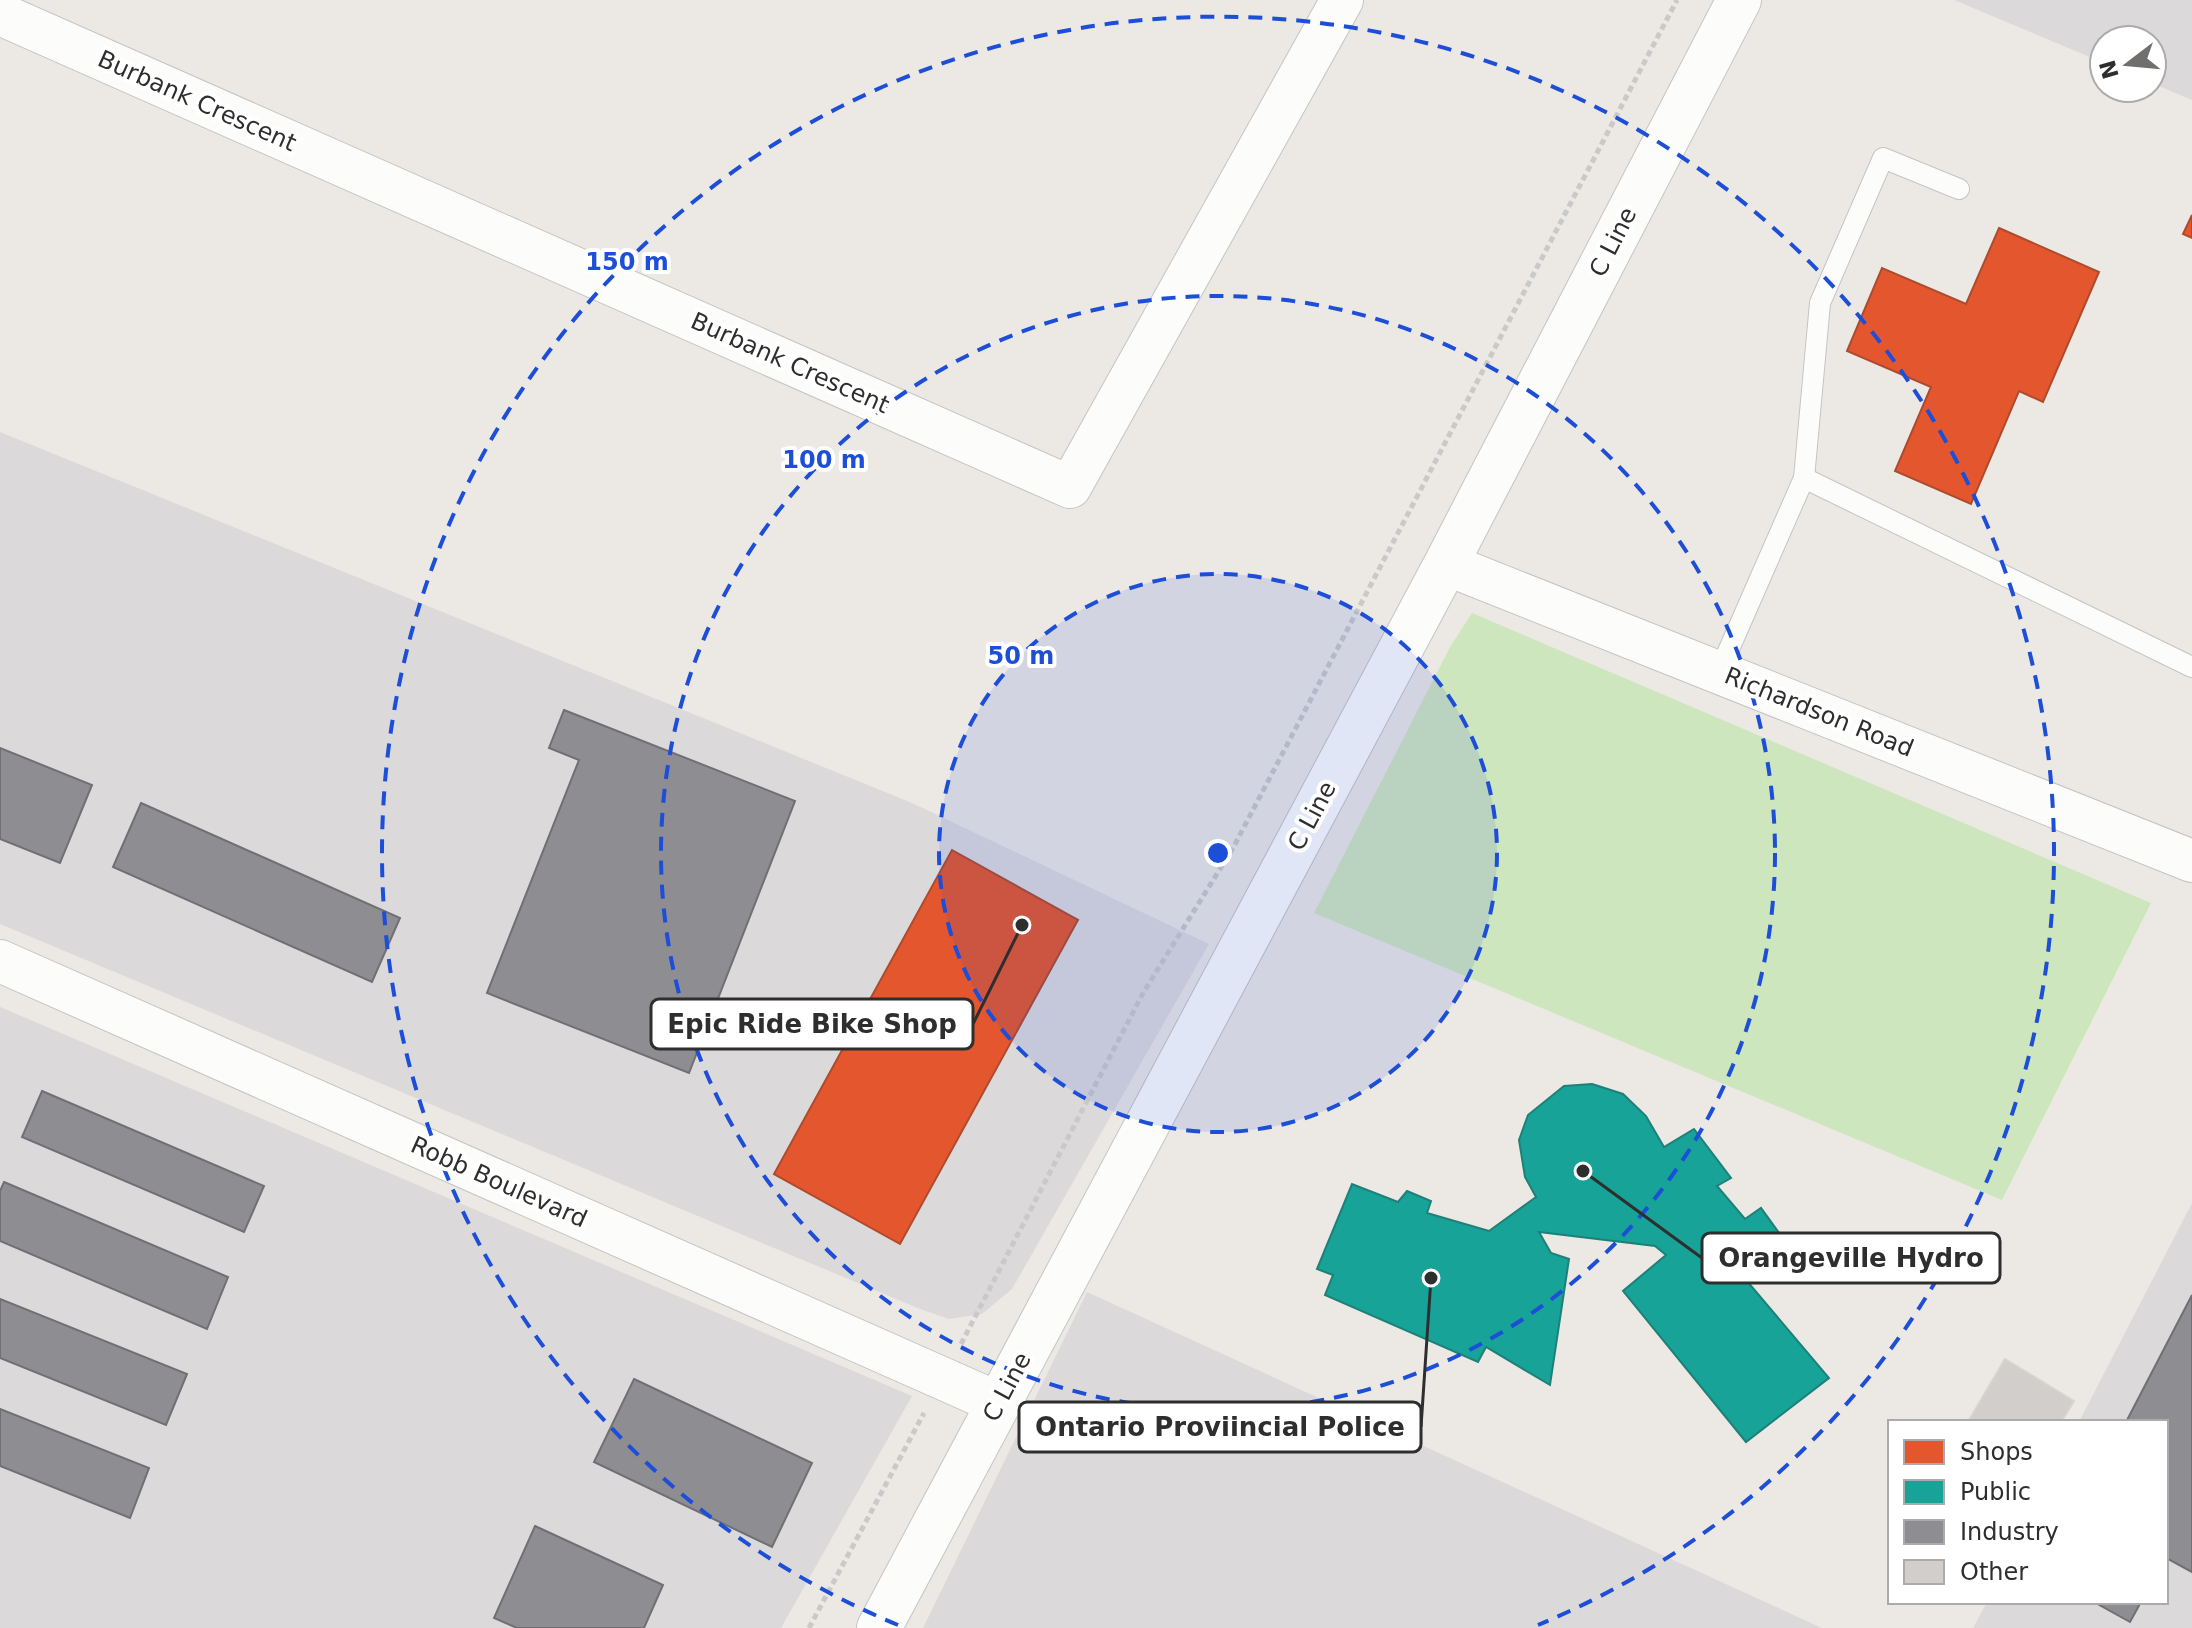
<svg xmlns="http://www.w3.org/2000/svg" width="2192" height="1628" font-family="'DejaVu Sans',sans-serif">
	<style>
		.industrial { fill: #dcd9db }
		.green { fill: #cee6be }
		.shops { fill: #e4572e; stroke: #ad4b2e; stroke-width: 2 }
		.public { fill: #17a398; stroke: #1e8078; stroke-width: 2 }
		.industry { fill: #8d8d92; stroke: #707074; stroke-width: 2 }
		.building { fill: #d1cecb; stroke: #d7d4d0; stroke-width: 2 }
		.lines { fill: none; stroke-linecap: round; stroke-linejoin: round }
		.lane-casing { stroke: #c5c4c5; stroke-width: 22 }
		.street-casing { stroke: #c5c4c5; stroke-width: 44 }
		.secondary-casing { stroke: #c5c4c5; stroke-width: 46 }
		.path { stroke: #c9c9c8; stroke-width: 5; stroke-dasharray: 6 4; stroke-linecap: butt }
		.lane { stroke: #fcfcfb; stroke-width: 20 }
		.street { stroke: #fcfcfb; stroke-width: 42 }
		.secondary { stroke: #fcfcfb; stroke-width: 44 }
		.ring { fill: none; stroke: #1d4ed8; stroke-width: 4; stroke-dasharray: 14 10 }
		.labels { text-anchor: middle; stroke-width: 8; stroke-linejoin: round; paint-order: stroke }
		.street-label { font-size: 24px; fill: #2e2e2e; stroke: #fff }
		.centre { fill: #1d4ed8; stroke: #fff; stroke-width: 4 }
		.ring-label { font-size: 24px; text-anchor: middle; font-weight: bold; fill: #1d4ed8; stroke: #fff; stroke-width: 8; stroke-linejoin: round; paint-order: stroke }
		.leader { fill: none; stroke: #2e2e2e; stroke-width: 3 }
		.callout-dot { fill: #2e2e2e; stroke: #fff; stroke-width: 3 }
		.callout { fill: #fff; stroke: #2e2e2e; stroke-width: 3 }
		.callout-label { font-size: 26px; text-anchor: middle; font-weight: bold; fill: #2e2e2e }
	</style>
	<rect width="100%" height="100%" fill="#ece8e4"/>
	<!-- industrial -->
	<g class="industrial">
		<path d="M 1954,0 L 2192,0 L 2192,100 L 2152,83 L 2152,40 L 2104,40 L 2104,63 Z"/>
		<path d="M 0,432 L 912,803 L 1209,944 L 1012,1289 L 982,1314 L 949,1319 L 920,1309 L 0,924 Z"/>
		<path d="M 0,1007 L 912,1396 L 781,1628 L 0,1628 Z"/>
		<path d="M 2192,1203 L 2192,1628 L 1973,1628 L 1987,1602 L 2166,1602 L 2166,1422 L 2079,1422 Z"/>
		<path d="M 1087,1292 L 1822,1628 L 923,1628 Z"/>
	</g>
	<!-- green -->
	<path class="green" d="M 1472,613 L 2151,903 L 2002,1200 L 1314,913 L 1450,647 Z"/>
	<!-- shops -->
	<g class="shops">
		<path d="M 2192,215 L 2192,238 L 2183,234 Z"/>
		<path d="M 1999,228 L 2099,272 L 2043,402 L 2019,391 L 1971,504 L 1895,471 L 1931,387 L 1847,351 L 1882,268 L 1966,304 Z"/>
		<path d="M 952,850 L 1078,920 L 900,1244 L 774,1174 Z"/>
	</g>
	<!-- public -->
	<path class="public" d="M 1592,1084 L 1623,1094 L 1646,1116 L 1664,1147 L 1694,1129 L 1731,1178 L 1717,1186 L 1745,1219 L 1761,1208 L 1787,1244 L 1741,1274 L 1829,1378 L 1746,1442 L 1623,1291 L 1666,1255 L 1655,1246 L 1539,1232 L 1551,1253 L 1569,1259 L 1550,1385 L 1486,1347 L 1478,1362 L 1325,1295 L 1333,1275 L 1317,1269 L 1352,1184 L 1398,1202 L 1407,1191 L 1431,1201 L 1427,1213 L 1489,1231 L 1536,1197 L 1525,1177 L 1519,1140 L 1528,1115 L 1564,1086 Z"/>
	<!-- industry -->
	<g class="industry">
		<path d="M 564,710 L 795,801 L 689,1073 L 487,993 L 579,760 L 549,748 Z"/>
		<path d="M 0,748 L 92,785 L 60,863 L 0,839 Z"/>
		<path d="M 141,803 L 400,918 L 372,982 L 113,867 Z"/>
		<path d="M 42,1091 L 264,1186 L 244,1232 L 22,1137 Z"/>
		<path d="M 4,1182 L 228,1277 L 207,1329 L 0,1241 L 0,1191 Z"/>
		<path d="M 2192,1295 L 2192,1572 L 2166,1558 L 2166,1422 L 2126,1422 Z"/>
		<path d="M 0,1299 L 187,1374 L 166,1425 L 0,1358 Z"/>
		<path d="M 634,1379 L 812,1463 L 772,1547 L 594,1462 Z"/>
		<path d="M 0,1409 L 149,1468 L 130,1518 L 0,1466 Z"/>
		<path d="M 535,1526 L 663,1585 L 644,1628 L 517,1628 L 494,1618 Z"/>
		<path d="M 2094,1602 L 2141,1602 L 2130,1622 Z"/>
	</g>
	<!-- building -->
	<path class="building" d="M 2005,1359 L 2074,1401 L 2061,1422 L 1968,1422 Z"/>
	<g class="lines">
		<defs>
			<g id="lane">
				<path d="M 1804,478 L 2192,667"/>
				<path d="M 1719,672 L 1804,478 L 1820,303 L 1883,158 L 1959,189"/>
			</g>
			<g id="street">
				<path d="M 0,14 L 1070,487 L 1342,0"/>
				<path d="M 1446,564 L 2192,861"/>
				<path d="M 0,961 L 998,1403"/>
			</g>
			<path id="secondary" d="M 879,1628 L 1446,564 L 1739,0"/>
		</defs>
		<!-- lane casing -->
		<use href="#lane" class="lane-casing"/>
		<!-- street casing -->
		<use href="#street" class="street-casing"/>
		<!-- secondary casing -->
		<use href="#secondary" class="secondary-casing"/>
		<!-- path -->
		<g class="path">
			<path d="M 961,1344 L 1143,993 L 1233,848 L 1677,0"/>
			<path d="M 809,1628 L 924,1413"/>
		</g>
		<!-- lane -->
		<use href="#lane" class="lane"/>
		<!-- street -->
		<use href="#street" class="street"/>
		<!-- secondary -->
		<use href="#secondary" class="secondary"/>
	</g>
	<!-- distance rings -->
	<circle cx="1218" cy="853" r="279" fill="#1d4ed8" fill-opacity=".12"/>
	<g class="ring">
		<circle cx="1218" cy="853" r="279"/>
		<circle cx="1218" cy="853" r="557"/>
		<path d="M898 1625A836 836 0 1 1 1538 1625"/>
	</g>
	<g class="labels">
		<!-- street labels -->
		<g class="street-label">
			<text transform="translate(197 101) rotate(24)" y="8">Burbank Crescent</text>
			<text transform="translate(1613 242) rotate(-63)" y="8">C Line</text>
			<text transform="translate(790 363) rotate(24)" y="8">Burbank Crescent</text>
			<text transform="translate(1819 712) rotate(22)" y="8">Richardson Road</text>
			<text transform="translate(1312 816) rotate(-62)" y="8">C Line</text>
			<text transform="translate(499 1182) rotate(24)" y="8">Robb Boulevard</text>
			<text transform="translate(1007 1387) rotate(-62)" y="8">C Line</text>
		</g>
	</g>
	<circle cx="1218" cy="853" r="12" class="centre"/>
	<g class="ring-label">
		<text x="627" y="270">150 m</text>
		<text x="824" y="468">100 m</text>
		<text x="1021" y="664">50 m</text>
	</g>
	<!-- callouts -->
	<path class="leader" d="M1022 925L973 1024M1583 1171L1702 1258M1431 1278L1421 1427"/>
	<g class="callout-dot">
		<circle cx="1022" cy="925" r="8"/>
		<circle cx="1583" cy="1171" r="8"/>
		<circle cx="1431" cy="1278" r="8"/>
	</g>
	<g class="callout">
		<rect x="651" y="999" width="322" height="50" rx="8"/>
		<rect x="1702" y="1233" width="298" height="50" rx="8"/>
		<rect x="1019" y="1402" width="402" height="50" rx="8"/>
	</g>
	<g class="callout-label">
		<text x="812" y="1033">Epic Ride Bike Shop</text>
		<text x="1851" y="1267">Orangeville Hydro</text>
		<text x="1220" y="1436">Ontario Proviincial Police</text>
	</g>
	<!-- legend -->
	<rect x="1888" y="1420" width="280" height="184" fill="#ffffff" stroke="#ababab" stroke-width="2"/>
	<rect x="1904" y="1440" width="40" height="24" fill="#e4572e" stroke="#ababab" stroke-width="2"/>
	<text x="1960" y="1460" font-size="24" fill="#2e2e2e">Shops</text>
	<rect x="1904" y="1480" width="40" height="24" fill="#17a398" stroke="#ababab" stroke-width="2"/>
	<text x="1960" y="1500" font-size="24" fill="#2e2e2e">Public</text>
	<rect x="1904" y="1520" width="40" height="24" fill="#8d8d92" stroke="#ababab" stroke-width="2"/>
	<text x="1960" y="1540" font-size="24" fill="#2e2e2e">Industry</text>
	<rect x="1904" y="1560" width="40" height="24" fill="#d1cecb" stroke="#ababab" stroke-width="2"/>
	<text x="1960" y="1580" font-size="24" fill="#2e2e2e">Other</text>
	<!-- north arrow -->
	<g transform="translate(2128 64) rotate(254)"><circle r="38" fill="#ffffff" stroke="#ababab" stroke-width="2"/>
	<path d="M0-6L14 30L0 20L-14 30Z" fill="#706f6e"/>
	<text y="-12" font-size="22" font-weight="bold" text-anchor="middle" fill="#2e2e2e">N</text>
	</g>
</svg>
